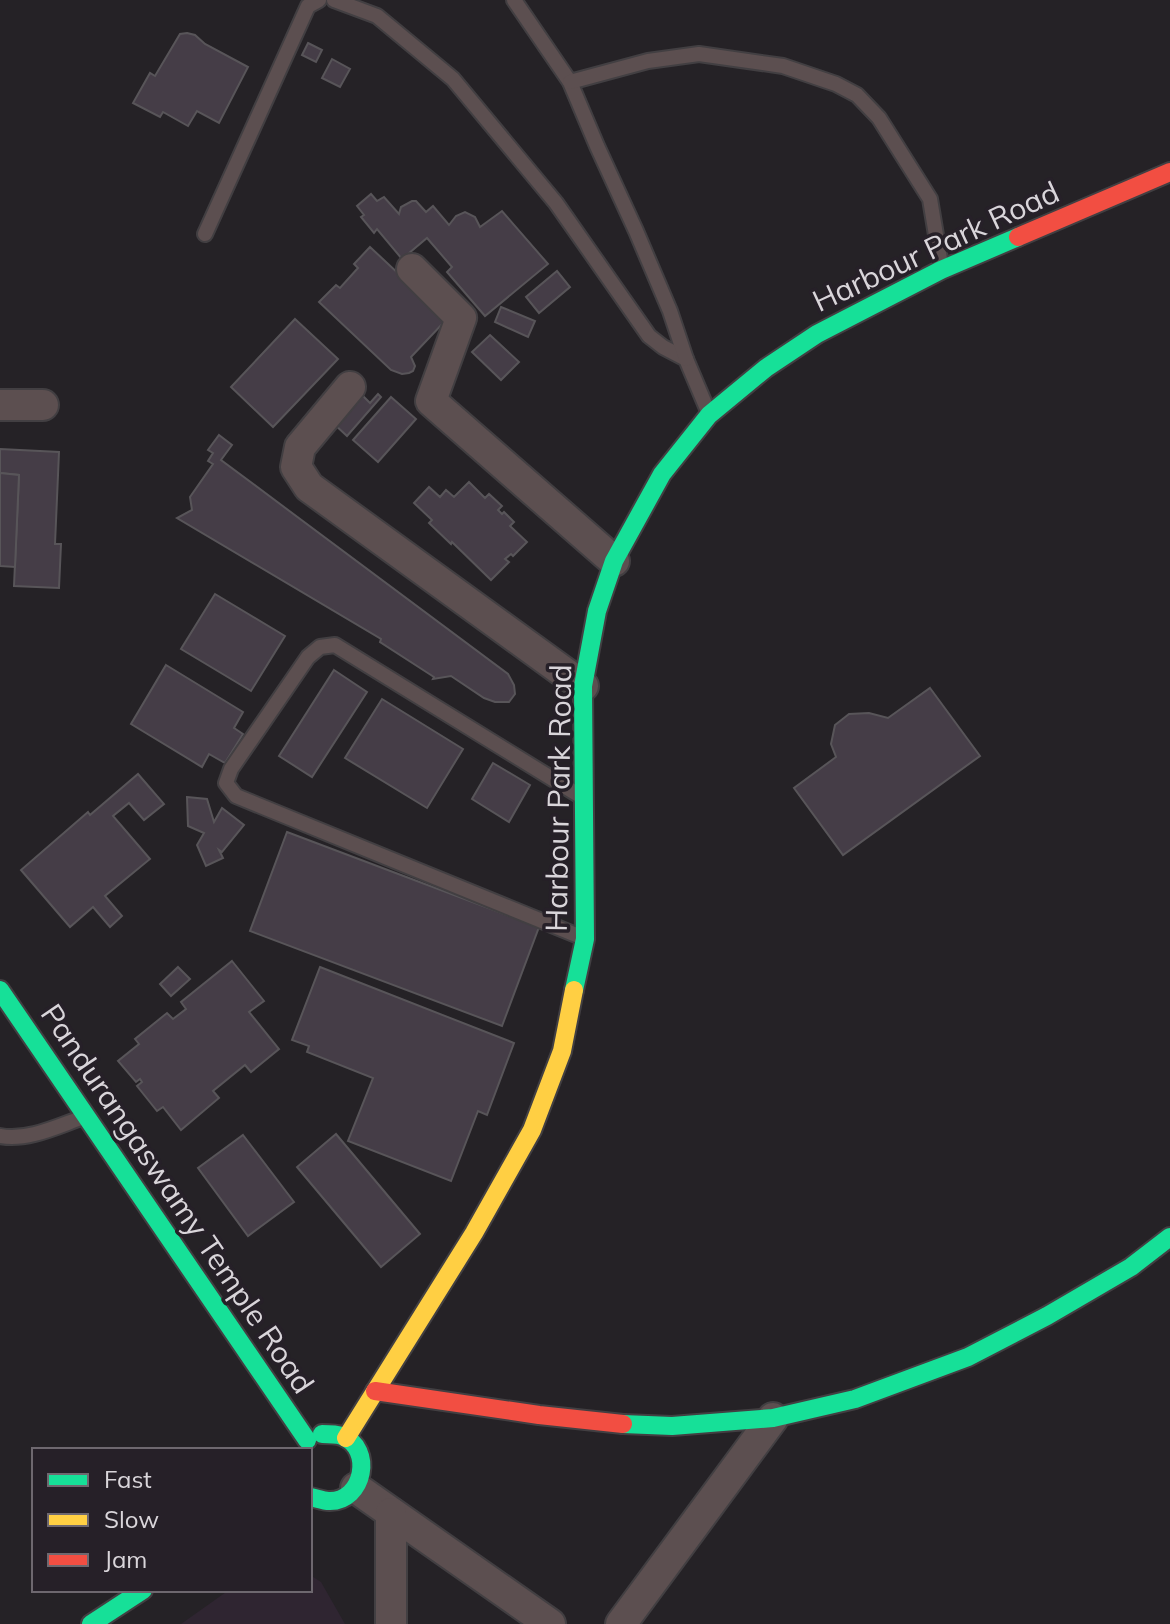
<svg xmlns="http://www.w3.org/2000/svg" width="1170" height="1624" font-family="Mulish,sans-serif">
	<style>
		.commercial { fill: #2f2531 }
		.building { fill: #453d47; stroke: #585559; stroke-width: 2 }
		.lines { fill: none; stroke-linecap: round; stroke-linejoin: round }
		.lane-casing { stroke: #423f42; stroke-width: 18 }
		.street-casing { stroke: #423f42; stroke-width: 34 }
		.fast-casing { stroke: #423f42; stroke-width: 22 }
		.slow-casing { stroke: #423f42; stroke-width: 22 }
		.jam-casing { stroke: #423f42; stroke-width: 22 }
		.lane { stroke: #5c4f50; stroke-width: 14 }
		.street { stroke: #5c4f50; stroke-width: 30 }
		.fast { stroke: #16e098; stroke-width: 18 }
		.slow { stroke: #ffcf43; stroke-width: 18 }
		.jam { stroke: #f24e42; stroke-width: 18 }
		.labels { text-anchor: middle; stroke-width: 7; stroke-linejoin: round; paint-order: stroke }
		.street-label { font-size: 30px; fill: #d9d5da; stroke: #262028 }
	</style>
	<rect width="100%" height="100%" fill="#252226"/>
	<!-- commercial -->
	<path class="commercial" d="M 310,1575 L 321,1582 L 345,1624 L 181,1624 L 229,1590 L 310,1590 Z"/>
	<!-- building -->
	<g class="building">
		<path d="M 187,33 L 195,35 L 205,44 L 248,67 L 219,123 L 197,111 L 188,126 L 163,112 L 160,117 L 133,103 L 150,73 L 155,76 L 180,34 Z"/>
		<path d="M 308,43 L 322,50 L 316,62 L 302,55 Z"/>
		<path d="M 332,59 L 350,69 L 340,87 L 322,78 Z"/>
		<path d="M 371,194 L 377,201 L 384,197 L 399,214 L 401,207 L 412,201 L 416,201 L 426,212 L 433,206 L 449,225 L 456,216 L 465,212 L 475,217 L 480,227 L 502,211 L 548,264 L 485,316 L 447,272 L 452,267 L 427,238 L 402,259 L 377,229 L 374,233 L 361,217 L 364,215 L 357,206 Z"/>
		<path d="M 370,247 L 447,319 L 411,357 L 415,366 L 413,371 L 409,373 L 402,374 L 391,370 L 319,302 L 336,285 L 340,288 L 358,268 L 354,264 Z"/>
		<path d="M 557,271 L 570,287 L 539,313 L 526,297 Z"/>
		<path d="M 501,307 L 535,321 L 528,337 L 495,322 Z"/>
		<path d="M 295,319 L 338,359 L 273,427 L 231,387 Z"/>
		<path d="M 490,335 L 519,362 L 501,380 L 472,352 Z"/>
		<path d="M 361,394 L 370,403 L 378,394 L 381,397 L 347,436 L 334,424 Z"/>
		<path d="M 391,397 L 416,419 L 378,462 L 353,440 Z"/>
		<path d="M 219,435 L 232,445 L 221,460 L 508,674 L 514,685 L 515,694 L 509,702 L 495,702 L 484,698 L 451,676 L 433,679 L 434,677 L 380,642 L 381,639 L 177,518 L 192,510 L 190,497 L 213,464 L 208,461 L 213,453 L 208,450 Z"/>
		<path d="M 0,449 L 59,452 L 55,544 L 61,544 L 59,588 L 14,586 L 19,475 L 0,473 Z"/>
		<path d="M 0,473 L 19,475 L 15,567 L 0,566 Z"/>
		<path d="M 469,482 L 485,498 L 489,494 L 502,506 L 498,510 L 502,514 L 504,512 L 514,522 L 510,526 L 527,542 L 513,556 L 511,554 L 505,559 L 509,562 L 491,580 L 452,542 L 451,544 L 429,523 L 432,520 L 414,503 L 429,487 L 440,497 L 446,490 L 454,497 Z"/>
		<path d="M 215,594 L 285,636 L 251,691 L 181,649 Z"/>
		<path d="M 166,665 L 243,712 L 234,728 L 243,734 L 225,763 L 209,754 L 202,767 L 131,724 Z"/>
		<path d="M 334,670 L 367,692 L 312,777 L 279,756 Z"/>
		<path d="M 930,688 L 980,756 L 843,855 L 794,788 L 836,757 L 831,744 L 835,725 L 849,714 L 869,713 L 888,718 Z"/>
		<path d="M 382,699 L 463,749 L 427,808 L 345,758 Z"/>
		<path d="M 493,763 L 530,785 L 509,822 L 472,799 Z"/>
		<path d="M 138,774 L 164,804 L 144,820 L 129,803 L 113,816 L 150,859 L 105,896 L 122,916 L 110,927 L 93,907 L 70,927 L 21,870 L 88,812 L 90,815 Z"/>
		<path d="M 187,797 L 207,799 L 214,822 L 222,808 L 244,825 L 222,852 L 219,850 L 223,858 L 206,866 L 197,845 L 204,833 L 188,826 Z"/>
		<path d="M 287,832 L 539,927 L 502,1026 L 250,931 Z"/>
		<path d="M 232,961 L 264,1001 L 249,1012 L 279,1049 L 251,1072 L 245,1065 L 213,1091 L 219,1098 L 181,1130 L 163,1107 L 157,1111 L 137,1086 L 142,1082 L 140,1079 L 136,1082 L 118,1061 L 139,1044 L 135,1039 L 167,1013 L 173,1019 L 186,1009 L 181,1002 Z"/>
		<path d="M 178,967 L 190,979 L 171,996 L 160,984 Z"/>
		<path d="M 320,967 L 514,1043 L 487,1115 L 478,1111 L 451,1181 L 348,1141 L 373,1078 L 307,1052 L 309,1046 L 292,1040 Z"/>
		<path d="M 336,1134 L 420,1234 L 381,1267 L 297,1167 Z"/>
		<path d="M 243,1135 L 294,1202 L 248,1236 L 198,1168 Z"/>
	</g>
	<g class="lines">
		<defs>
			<g id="lane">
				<path d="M 334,0 L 377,16 L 453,79 L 556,203 L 649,336 L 663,347 L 686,359 L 708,411"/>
				<path d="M 514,0 L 570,82 L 597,146 L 636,231 L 670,311 L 686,359"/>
				<path d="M 570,82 L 648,61 L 699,54 L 783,66 L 836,84 L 857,95 L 879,118 L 930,199 L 941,265"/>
				<path d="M 205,234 L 308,6 L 319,0"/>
				<path d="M 577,794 L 335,645 L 320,647 L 308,657 L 231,769 L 226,783 L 236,796 L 581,937"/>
				<path d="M 0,1136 C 27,1141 56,1127 81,1118"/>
			</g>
			<g id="street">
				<path d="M 412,269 L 461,318 L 431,401 L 614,561"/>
				<path d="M 350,387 L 300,447 L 296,467 L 309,487 L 583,686"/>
				<path d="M 0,405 L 43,405"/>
				<path d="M 356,1488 L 550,1624"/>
				<path d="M 391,1513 L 391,1624"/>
				<path d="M 621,1624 L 773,1418"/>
			</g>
			<g id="fast">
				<path d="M 0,990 L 307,1440"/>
				<path d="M 574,990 L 585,939 L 583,686 L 597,611 L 614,561 L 662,474 L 709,415 L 766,368 L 817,334 L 941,270 L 1018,237"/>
				<path d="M 623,1424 L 672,1426 L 773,1418 L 855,1399 L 968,1357 L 1047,1316 L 1131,1267 L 1170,1237"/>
				<path d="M 310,1497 C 316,1498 323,1501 329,1501 C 364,1502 374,1448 342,1436 C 336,1434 328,1434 322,1434"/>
				<path d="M 91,1624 L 143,1590"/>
			</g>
			<path id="slow" d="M 346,1438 L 474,1233 L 532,1130 L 562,1051 L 574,990"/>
			<g id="jam">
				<path d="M 1018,237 L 1170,172"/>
				<path d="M 375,1391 L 539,1415 L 623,1424"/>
			</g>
		</defs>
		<!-- lane casing -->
		<use href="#lane" class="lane-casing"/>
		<!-- street casing -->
		<use href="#street" class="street-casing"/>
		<!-- fast casing -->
		<use href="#fast" class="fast-casing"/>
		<!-- slow casing -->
		<use href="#slow" class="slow-casing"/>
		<!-- jam casing -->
		<use href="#jam" class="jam-casing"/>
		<!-- lane -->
		<use href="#lane" class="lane"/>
		<!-- street -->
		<use href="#street" class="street"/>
		<!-- fast -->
		<use href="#fast" class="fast"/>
		<!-- slow -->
		<use href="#slow" class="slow"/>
		<!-- jam -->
		<use href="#jam" class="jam"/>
	</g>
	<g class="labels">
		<!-- street labels -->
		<g class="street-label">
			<text transform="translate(936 247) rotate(-25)" y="10">Harbour Park Road</text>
			<text transform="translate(559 798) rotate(-89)" y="10">Harbour Park Road</text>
			<text transform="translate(177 1199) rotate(56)" y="10">Pandurangaswamy Temple Road</text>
		</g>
	</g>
	<!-- legend -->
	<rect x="32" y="1448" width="280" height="144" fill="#262028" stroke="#6e686f" stroke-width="2"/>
	<rect x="48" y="1474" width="40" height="12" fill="#16e098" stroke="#6e686f" stroke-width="2"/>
	<text x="104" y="1488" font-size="24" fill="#d9d5da">Fast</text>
	<rect x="48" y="1514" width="40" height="12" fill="#ffcf43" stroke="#6e686f" stroke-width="2"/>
	<text x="104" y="1528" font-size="24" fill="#d9d5da">Slow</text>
	<rect x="48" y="1554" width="40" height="12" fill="#f24e42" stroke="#6e686f" stroke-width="2"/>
	<text x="104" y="1568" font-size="24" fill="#d9d5da">Jam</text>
</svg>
